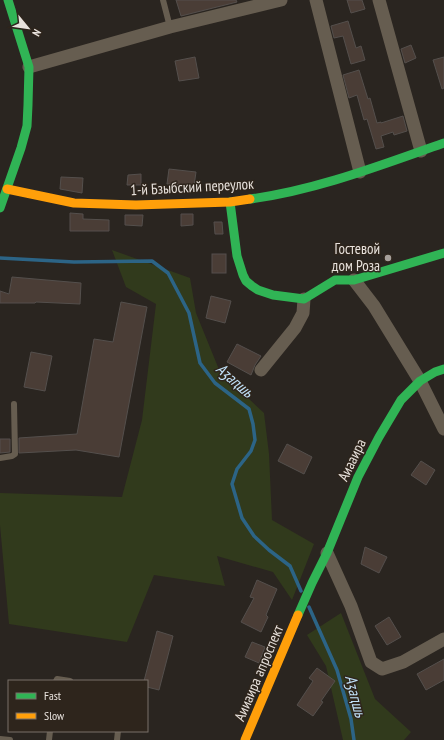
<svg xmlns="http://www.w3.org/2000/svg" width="444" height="740" font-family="'PT Sans Narrow',sans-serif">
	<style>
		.green { fill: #313a1c }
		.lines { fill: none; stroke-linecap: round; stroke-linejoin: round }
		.stream { stroke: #2c6486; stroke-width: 3.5 }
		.building { fill: #4a3d36; stroke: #544f4c }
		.lane { stroke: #665d50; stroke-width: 6 }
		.street { stroke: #665d50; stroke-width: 13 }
		.fast { stroke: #30b455; stroke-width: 9 }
		.slow { stroke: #ff9f0a; stroke-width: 9 }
		.poi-dot { fill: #a6a09b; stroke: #2e251c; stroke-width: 1.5 }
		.labels { text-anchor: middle; stroke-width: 3; stroke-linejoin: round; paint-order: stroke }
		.street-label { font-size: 15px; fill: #e8e2dd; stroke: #2e251c }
		.poi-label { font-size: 15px; fill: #e8e2dd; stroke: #2e251c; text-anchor: end }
		.water-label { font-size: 16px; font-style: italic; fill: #c1e2f9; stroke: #2e251c }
	</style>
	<rect width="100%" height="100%" fill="#2a2520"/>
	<!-- green -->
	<g class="green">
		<path d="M 112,250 L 190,278 L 196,313 L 220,372 L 264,413 L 269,454 L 272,520 L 314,544 L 292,600 L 273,572 L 217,556 L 225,586 L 154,575 L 127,642 L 9,624 L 0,525 L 0,493 L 122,497 L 142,420 L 156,304 L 126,287 Z"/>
		<path d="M 341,613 L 375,699 L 411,732 L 404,740 L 343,740 L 326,666 L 307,635 Z"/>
	</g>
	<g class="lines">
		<!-- stream -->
		<g class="stream">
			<path d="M 0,258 L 74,262 L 152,261 L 168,273 L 189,313 L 200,363 L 215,383 L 249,409 L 253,424 L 255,440 L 251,451 L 237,469 L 232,484 L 242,518 L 254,536 L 269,550 L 290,566 L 301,591"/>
			<path d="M 309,607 L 337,670 L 351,719 L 354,740"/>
		</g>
	</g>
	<!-- building -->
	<g class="building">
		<path d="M 176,0 L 236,0 L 237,2 L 181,16 Z"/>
		<path d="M 347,0 L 362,0 L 365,9 L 351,13 Z"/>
		<path d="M 348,21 L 356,48 L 361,46 L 365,60 L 351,64 L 343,36 L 334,38 L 331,26 Z"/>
		<path d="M 411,45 L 416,58 L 405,63 L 401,49 Z"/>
		<path d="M 195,57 L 199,78 L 179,81 L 175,61 Z"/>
		<path d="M 444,57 L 444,88 L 442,89 L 433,60 Z"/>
		<path d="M 359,70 L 368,99 L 370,98 L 377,123 L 381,122 L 381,123 L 403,116 L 407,131 L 394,135 L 393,132 L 381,136 L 384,147 L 376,149 L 367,119 L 364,120 L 357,95 L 349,98 L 343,75 Z"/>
		<path d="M 169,169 L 196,172 L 194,186 L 167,184 Z"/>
		<path d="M 141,174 L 141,185 L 127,185 L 128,175 Z"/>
		<path d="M 61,177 L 83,178 L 82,193 L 60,189 Z"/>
		<path d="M 70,213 L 83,214 L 83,219 L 109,220 L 109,231 L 70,231 Z"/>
		<path d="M 181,214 L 193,214 L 193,225 L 181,226 Z"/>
		<path d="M 125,215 L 143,215 L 142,226 L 125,225 Z"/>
		<path d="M 214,222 L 222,222 L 223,234 L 215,234 Z"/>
		<rect x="212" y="254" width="14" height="19"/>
		<path d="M 12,277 L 81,283 L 80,304 L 36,302 L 35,303 L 0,303 L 0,291 L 9,294 Z"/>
		<path d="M 211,296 L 231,301 L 225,323 L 206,318 Z"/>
		<path d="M 121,302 L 147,307 L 119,457 L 76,450 L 19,453 L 19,438 L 77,434 L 94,339 L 113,342 Z"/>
		<path d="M 237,344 L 261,356 L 255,365 L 251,375 L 227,362 Z"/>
		<path d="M 31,352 L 52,356 L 45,391 L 24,387 Z"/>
		<path d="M 0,439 L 10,439 L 10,452 L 0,453 Z"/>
		<path d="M 287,444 L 312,457 L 304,474 L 278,461 Z"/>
		<path d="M 421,461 L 435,470 L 426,485 L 411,475 Z"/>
		<path d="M 365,547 L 387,557 L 379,573 L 361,564 Z"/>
		<path d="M 257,580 L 277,589 L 266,615 L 268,617 L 261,632 L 241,622 L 254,598 L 250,597 Z"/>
		<path d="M 389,617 L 401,637 L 387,645 L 375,626 Z"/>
		<path d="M 157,631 L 173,636 L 159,690 L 147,687 L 147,681 L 144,681 Z"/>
		<path d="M 252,642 L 265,647 L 259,663 L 245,657 Z"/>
		<path d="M 444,659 L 444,680 L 426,690 L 417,674 Z"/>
		<path d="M 317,668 L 335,681 L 321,701 L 323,702 L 313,716 L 297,705 L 313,681 L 309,678 Z"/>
	</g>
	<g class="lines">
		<!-- lane -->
		<g class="lane">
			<path d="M 163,0 L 170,27"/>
			<path d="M 0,458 L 12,456 L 15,454 L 14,404"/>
			<path d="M 56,681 L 57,679 L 70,681"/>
			<path d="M 0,739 L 10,740"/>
			<path d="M 49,740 L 50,731"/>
			<path d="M 117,740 L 118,731"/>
		</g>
		<!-- street -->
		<g class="street">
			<path d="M 316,0 L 360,172"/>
			<path d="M 379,0 L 421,151"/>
			<path d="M 29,67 L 170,27 L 281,0"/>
			<path d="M 354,280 L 374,306 L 420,381 L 444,429"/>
			<path d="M 261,370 L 295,328 L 303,313 L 304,299"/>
			<path d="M 327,553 L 351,606 L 371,662 L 382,669 L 403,662 L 444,639"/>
		</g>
		<!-- fast -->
		<g class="fast">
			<path d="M 250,199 C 317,190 381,165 444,143"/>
			<path d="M 230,202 L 237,256 L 243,275 L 246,281 L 252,286 L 258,290 L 273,295 L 304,299 L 335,280 L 354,280 L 444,253"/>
			<path d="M 0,208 L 21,148 L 27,126 L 28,105 L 29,67 L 8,0"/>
			<path d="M 298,615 L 312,583 L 327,553 L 358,477 L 379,437 L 401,400 L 420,381 L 435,372 L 444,369"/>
		</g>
		<!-- slow -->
		<g class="slow">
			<path d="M 7,189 L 74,203 L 136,205 L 230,202 L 250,199"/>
			<path d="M 245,740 L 298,615"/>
		</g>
	</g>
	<!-- markers -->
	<circle class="poi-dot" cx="388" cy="258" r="4"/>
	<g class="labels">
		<!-- street labels -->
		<g class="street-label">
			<text transform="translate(192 187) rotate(-3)" y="5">1-й Бзыбский переулок</text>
			<text transform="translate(352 460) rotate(-64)" y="5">Аиааира</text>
			<text transform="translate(259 673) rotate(-67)" y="5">Аииаира апроспект</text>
		</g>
		<!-- poi labels -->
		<g class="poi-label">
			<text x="380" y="254">Гостевой<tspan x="380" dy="17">дом Роза</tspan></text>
		</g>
		<!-- water labels -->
		<g class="water-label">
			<text transform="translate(235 380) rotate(41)" y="6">Аӡаԥшь</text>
			<text transform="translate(356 696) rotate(76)" y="6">Аӡаԥшь</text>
		</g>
	</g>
	<!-- legend -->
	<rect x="8" y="680" width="140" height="52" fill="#2e251c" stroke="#787169"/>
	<rect x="16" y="693" width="20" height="6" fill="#30b455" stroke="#787169"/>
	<text x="44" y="700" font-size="12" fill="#e8e2dd">Fast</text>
	<rect x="16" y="713" width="20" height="6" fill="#ff9f0a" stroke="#787169"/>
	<text x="44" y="720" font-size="12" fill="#e8e2dd">Slow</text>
	<!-- north arrow -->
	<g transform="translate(28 28) rotate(119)" stroke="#2e251c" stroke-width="3" paint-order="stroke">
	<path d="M0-3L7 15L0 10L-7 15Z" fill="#e8e2dd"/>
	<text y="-6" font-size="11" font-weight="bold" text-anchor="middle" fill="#e8e2dd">N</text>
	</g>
</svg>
